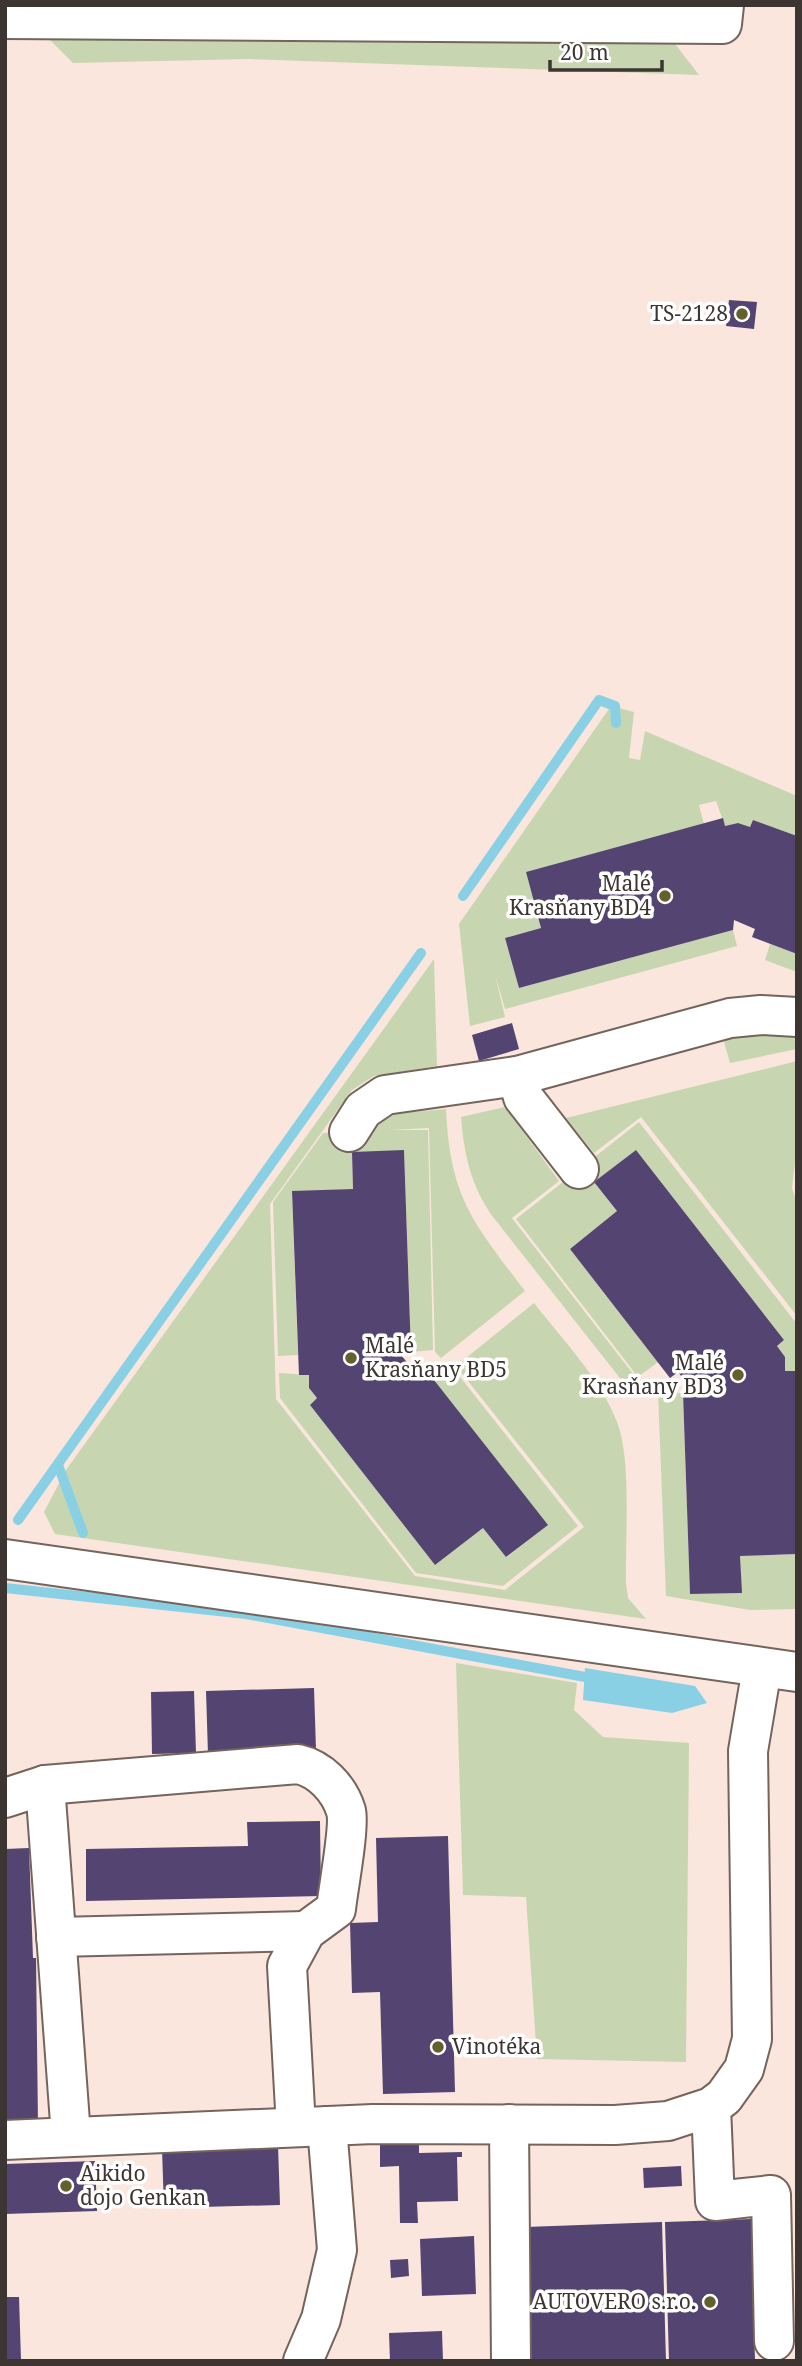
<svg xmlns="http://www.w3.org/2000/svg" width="802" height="2366" font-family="'Noto Serif',serif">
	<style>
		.green { fill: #c7d6b1 }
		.water { fill: #89d0e4 }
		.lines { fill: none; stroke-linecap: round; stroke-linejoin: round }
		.stream { stroke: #89d0e4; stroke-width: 10 }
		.building { fill: #534472 }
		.minor-casing { stroke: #75645c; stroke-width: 42 }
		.minor { stroke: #fff; stroke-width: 38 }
		.poi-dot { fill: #64602d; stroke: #fff; stroke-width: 2.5 }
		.labels { text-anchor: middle; stroke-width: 7; stroke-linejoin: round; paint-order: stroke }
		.poi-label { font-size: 21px; fill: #3d3531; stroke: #fff; text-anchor: end }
	</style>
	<rect width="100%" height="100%" fill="#fae6dd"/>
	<!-- green -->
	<g class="green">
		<path d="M 40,30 L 672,40 L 699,75 L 249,59 L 73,63 Z"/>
		<path d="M 611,706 L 634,712 L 629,758 L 640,760 L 645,731 L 797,796 L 797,836 L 753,820 L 750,827 L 738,823 L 725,826 L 716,801 L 699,805 L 704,824 L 526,872 L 541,928 L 505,938 L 519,988 L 733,930 L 737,946 L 505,1009 L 495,974 L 505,1017 L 470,1026 L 459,924 Z"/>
		<path d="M 770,944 L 797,954 L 797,972 L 765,960 Z"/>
		<path d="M 434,959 L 437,1066 L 374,1076 L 352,1090 L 270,1204 L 276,1399 L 415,1576 L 505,1590 L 584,1527 L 456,1366 L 534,1303 C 563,1340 600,1378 617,1422 C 632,1461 625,1540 626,1584 L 628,1598 L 646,1619 L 55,1534 L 44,1512 L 66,1470 Z"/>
		<path d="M 761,1032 L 797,1035 L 797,1049 L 730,1063 L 723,1038 Z"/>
		<path d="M 797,1061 L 797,1146 L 792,1188 L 797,1203 L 797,1316 L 641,1117 L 594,1153 L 566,1118 Z"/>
		<path d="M 505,1107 L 559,1181 L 512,1218 L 637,1379 L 627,1387 L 493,1217 C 471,1186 464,1155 461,1117 Z"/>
		<path d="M 446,1109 C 450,1198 473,1222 525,1291 L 441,1358 L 435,1352 L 429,1128 L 391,1130 L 428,1130 L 433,1350 L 411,1352 L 404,1151 L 352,1152 L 353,1189 L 292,1192 L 298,1355 L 278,1356 L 273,1202 L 323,1133 L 372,1131 L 389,1114 Z"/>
		<path d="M 639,1122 L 797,1324 L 797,1371 L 785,1371 L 785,1357 L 777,1346 L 784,1340 L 636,1150 L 594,1182 L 617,1211 L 570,1249 L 658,1362 L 638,1377 L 516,1219 Z"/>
		<path d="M 453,1368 L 578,1526 L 503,1586 L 416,1573 L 280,1398 L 279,1373 L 309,1375 L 309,1388 L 317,1398 L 310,1405 L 435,1565 L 483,1528 L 507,1557 L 547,1525 L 435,1382 Z"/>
		<path d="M 658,1392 L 683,1393 L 690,1594 L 741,1593 L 740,1556 L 797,1554 L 797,1609 L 750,1610 L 666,1596 Z"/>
		<path d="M 456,1663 L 577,1683 L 574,1710 L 603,1737 L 689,1743 L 686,2062 L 537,2059 L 526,1897 L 463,1895 Z"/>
	</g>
	<!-- water -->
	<path class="water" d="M 585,1668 L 695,1686 L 707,1703 L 672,1713 L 583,1700 Z"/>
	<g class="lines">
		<!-- stream -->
		<g class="stream">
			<path d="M 463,896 L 599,700 L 615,706 L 616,723"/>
			<path d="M 58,1465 L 83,1533"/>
			<path d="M 18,1520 L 421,953"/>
			<path d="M 5,1588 L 246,1614 L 585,1677"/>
		</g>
	</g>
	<!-- building -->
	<g class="building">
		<path d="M 729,300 L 757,302 L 754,329 L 726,326 Z"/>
		<path d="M 723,818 L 725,826 L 738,823 L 750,827 L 753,820 L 797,836 L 797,954 L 752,937 L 755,929 L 734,920 L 733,930 L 519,988 L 505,938 L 541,928 L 526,872 Z"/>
		<path d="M 512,1023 L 519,1049 L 479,1061 L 472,1035 Z"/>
		<path d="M 404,1150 L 411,1353 L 401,1355 L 415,1372 L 423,1366 L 548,1525 L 506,1557 L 483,1528 L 435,1565 L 310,1405 L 317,1398 L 309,1388 L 309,1375 L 299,1375 L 292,1191 L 353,1189 L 352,1152 Z"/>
		<path d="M 636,1150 L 784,1340 L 777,1346 L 785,1357 L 785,1371 L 795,1371 L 797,1554 L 740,1556 L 742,1593 L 690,1594 L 683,1393 L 693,1391 L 678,1372 L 670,1378 L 570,1249 L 617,1211 L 594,1182 Z"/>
		<path d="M 314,1688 L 316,1750 L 208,1754 L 206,1691 Z"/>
		<path d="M 194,1691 L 196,1753 L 152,1754 L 151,1692 Z"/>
		<path d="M 320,1821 L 321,1896 L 86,1901 L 86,1849 L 248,1846 L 247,1822 Z"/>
		<path d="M 448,1836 L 455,2092 L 383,2094 L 380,1992 L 352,1993 L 350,1923 L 378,1922 L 376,1838 Z"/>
		<path d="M 29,1848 L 33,1958 L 36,1958 L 38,2125 L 5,2126 L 5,1849 Z"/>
		<path d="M 419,2142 L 419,2153 L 462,2152 L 462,2157 L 457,2157 L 458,2201 L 417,2202 L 418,2223 L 400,2223 L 399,2166 L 380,2167 L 380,2143 Z"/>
		<path d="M 278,2145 L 280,2205 L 164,2208 L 162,2149 Z"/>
		<path d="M 95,2161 L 97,2211 L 5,2214 L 5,2164 Z"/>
		<path d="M 681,2166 L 682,2186 L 644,2188 L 643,2168 Z"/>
		<path d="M 751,2219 L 755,2361 L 669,2361 L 665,2222 Z"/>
		<path d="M 662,2222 L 666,2361 L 530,2361 L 526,2227 Z"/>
		<path d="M 474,2236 L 476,2294 L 422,2296 L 420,2239 Z"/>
		<path d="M 408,2259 L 409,2276 L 391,2278 L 390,2260 Z"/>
		<path d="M 5,2297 L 19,2297 L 21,2361 L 5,2361 Z"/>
		<path d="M 442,2331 L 443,2361 L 390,2361 L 389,2333 Z"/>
	</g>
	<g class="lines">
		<defs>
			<g id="minor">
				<path d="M 5,19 L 722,24 L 724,5"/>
				<path d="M 517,1076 L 523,1097 L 579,1169"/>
				<path d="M 349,1132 L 363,1110 L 385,1095 L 517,1076 L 730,1018 L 761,1015 L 797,1017"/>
				<path d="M 5,1559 L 797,1672"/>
				<path d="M 45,1785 L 71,2136"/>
				<path d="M 5,1798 L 45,1785 L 298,1764 C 320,1769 339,1788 346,1811 C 350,1826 338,1890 336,1909 L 306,1931 L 287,1966 L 296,2127"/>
				<path d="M 56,1937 L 306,1931"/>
				<path d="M 711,2107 L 715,2201 L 771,2195 L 774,2341"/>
				<path d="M 509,2124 L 511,2361"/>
				<path d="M 5,2140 L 373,2124 L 615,2125 L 668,2121 L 711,2107 L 724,2097 L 744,2069 L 752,2039 L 748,1751 L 762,1668"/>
				<path d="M 303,2361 L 321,2319 L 337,2250 L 327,2126"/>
			</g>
		</defs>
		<!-- minor casing -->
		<use href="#minor" class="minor-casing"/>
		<!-- minor -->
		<use href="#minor" class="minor"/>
	</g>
	<!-- markers -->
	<g class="poi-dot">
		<circle cx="742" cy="314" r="7"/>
		<circle cx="665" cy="896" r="7"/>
		<circle cx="351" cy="1358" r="7"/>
		<circle cx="738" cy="1375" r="7"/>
		<circle cx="438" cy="2047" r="7"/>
		<circle cx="66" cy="2186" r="7"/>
		<circle cx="710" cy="2302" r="7"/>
	</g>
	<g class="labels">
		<!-- poi labels -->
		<g class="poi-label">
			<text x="728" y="321">TS-2128</text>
			<text x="651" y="891">Malé<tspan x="651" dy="24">Krasňany BD4</tspan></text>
			<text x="365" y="1353" text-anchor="start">Malé<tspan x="365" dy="24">Krasňany BD5</tspan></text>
			<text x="724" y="1370">Malé<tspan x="724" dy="24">Krasňany BD3</tspan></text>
			<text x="452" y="2054" text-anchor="start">Vinotéka</text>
			<text x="80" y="2181" text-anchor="start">Aikido<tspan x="80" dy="24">dojo Genkan</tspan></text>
			<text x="696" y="2309">AUTOVERO s.r.o.</text>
		</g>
	</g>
	<!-- border -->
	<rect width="802" height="2366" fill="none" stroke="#3d3531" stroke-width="14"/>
	<!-- scale -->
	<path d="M550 60v10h112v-10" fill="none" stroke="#3d3531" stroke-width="3.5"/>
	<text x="560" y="60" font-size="21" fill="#3d3531" stroke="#ffffff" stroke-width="5" paint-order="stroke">20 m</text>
</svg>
